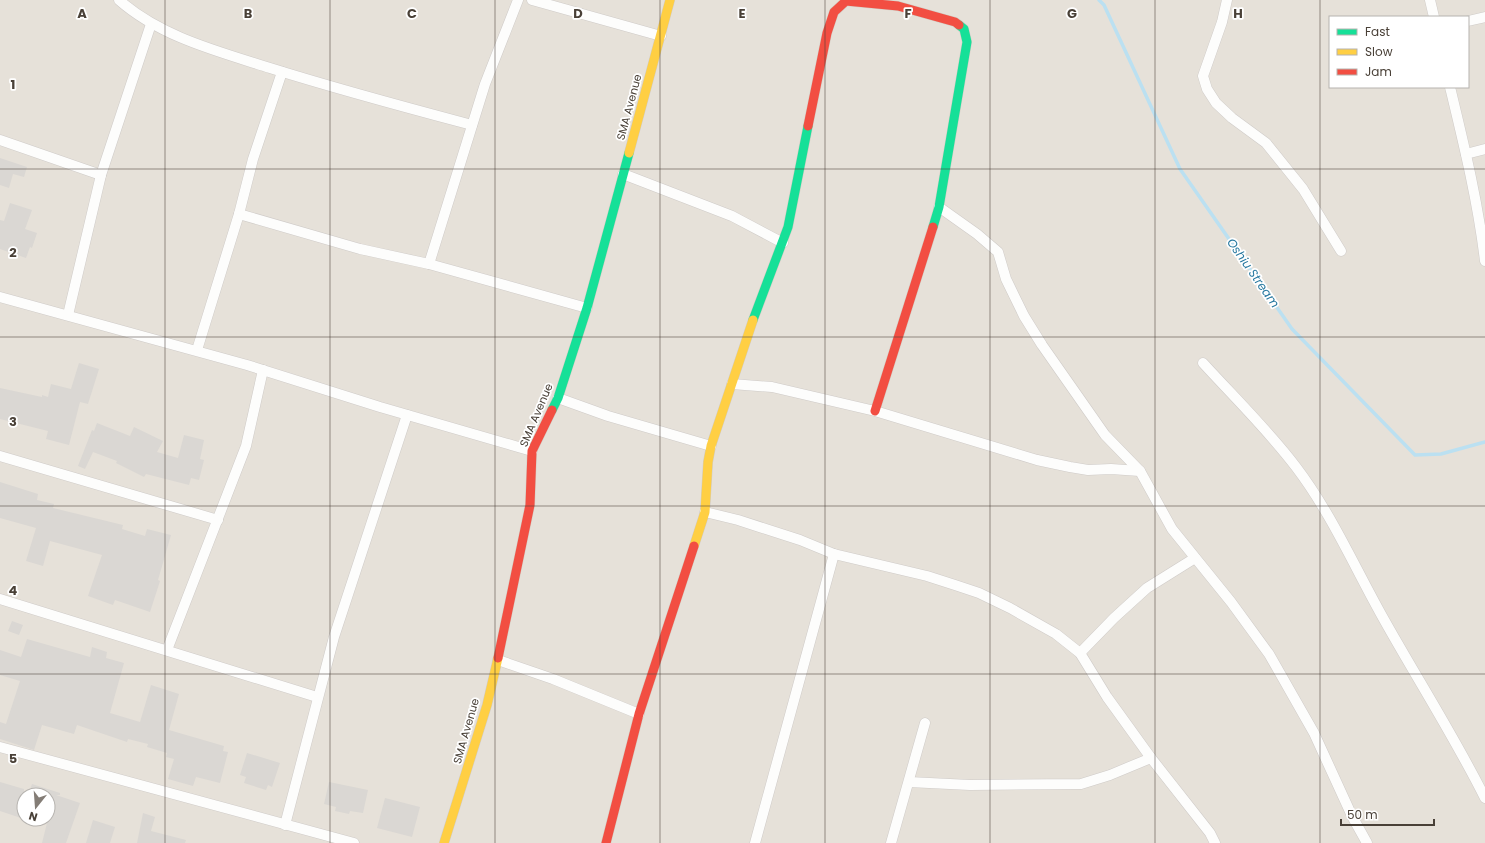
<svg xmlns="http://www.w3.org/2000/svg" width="1485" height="843" font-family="Poppins,sans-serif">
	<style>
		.residential { fill: #e6e1d9; fill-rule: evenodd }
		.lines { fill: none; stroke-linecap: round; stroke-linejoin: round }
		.stream { stroke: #bbe0f1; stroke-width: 3.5 }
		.building { fill: #dad7d3 }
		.street-casing { stroke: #cfcbc8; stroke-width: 11 }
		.fast-casing { stroke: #d2ccc3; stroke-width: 10 }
		.slow-casing { stroke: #d2ccc3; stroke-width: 10 }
		.jam-casing { stroke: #d2ccc3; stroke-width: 10 }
		.street { stroke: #fdfdfc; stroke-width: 10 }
		.fast { stroke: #16e098; stroke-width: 9 }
		.slow { stroke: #ffcf43; stroke-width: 9 }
		.jam { stroke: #f24e42; stroke-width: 9 }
		.grid { fill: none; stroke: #494037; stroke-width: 1; stroke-opacity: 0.55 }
		.labels { text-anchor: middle; stroke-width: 3.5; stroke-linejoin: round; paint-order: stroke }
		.street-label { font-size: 11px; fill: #494037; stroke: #fff }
		.water-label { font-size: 12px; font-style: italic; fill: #2879a0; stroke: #fff }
		.grid-label { font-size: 13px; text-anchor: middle; font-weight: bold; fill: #494037; stroke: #fff; stroke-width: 3.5; stroke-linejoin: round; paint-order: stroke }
	</style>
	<rect width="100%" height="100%" fill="#f2efec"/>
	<!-- residential -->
	<path class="residential" d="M 0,0 L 1485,0 L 1485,843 L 0,843 ZM 1330,17 L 1468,17 L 1468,87 L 1330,87 ZM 24,795 L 48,795 L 48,819 L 24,819 Z"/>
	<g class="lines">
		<!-- stream -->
		<path class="stream" d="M 1099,0 L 1104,5 L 1180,169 L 1292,329 L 1415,455 L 1441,454 L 1485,442"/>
	</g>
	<!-- building -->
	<g class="building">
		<path d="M 0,158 L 27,167 L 24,177 L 13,174 L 9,188 L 0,185 Z"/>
		<path d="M 10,203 L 32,210 L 25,229 L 37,233 L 32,248 L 30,247 L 26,258 L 0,249 L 0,220 L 4,221 Z"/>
		<path d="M 79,363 L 99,369 L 88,404 L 80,402 L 69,445 L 46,439 L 48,431 L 0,419 L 0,388 L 42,397 L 42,395 L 48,397 L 51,384 L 71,389 Z"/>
		<path d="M 97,423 L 130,436 L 134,427 L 163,441 L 157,452 L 178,458 L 184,435 L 204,440 L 200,459 L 204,460 L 199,480 L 191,478 L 189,485 L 146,474 L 144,477 L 116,463 L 117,461 L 93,452 L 85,469 L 78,466 L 92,430 L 94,431 Z"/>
		<path d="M 0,482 L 38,494 L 37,500 L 54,504 L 53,508 L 123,525 L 122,529 L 145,536 L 147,529 L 171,535 L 158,580 L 160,581 L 150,612 L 115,600 L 113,605 L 88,596 L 102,555 L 50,541 L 43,566 L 26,561 L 36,528 L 0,518 Z"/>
		<path d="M 12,621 L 23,625 L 19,635 L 8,631 Z"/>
		<path d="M 27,639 L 90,657 L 92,647 L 107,652 L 106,658 L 124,663 L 110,713 L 140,722 L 151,685 L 179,694 L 169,730 L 224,746 L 223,751 L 228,752 L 220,783 L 196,777 L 193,786 L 168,779 L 174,759 L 166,757 L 167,753 L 147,747 L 148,744 L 128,739 L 127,742 L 77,725 L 74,734 L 42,725 L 34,750 L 0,739 L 0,722 L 6,724 L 20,681 L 0,675 L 0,650 L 21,657 Z"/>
		<path d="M 247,753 L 280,763 L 272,787 L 268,785 L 266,790 L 244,783 L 246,777 L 240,775 Z"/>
		<path d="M 0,782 L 24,789 L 24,819 L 0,811 Z"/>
		<path d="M 329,782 L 368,790 L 363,813 L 350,811 L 349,814 L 335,811 L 336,807 L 324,804 Z"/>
		<path d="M 32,784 L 60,793 L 60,795 L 56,795 L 80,803 L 66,843 L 42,843 L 48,819 L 48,795 L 28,795 Z"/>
		<path d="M 385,798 L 420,807 L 412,837 L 377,828 Z"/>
		<path d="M 143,813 L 155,817 L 151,831 L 186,840 L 185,843 L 137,843 Z"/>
		<path d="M 93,820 L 115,827 L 110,843 L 86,843 Z"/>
	</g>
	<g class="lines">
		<defs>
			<g id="street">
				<path d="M 119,0 C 161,37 217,51 270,68 C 337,89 404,107 472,125"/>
				<path d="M 532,0 L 661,36"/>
				<path d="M 1227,0 L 1222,22 L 1203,76 L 1207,89 L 1216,103 L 1232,118 L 1266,143 L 1303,189 L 1341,251"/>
				<path d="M 1430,0 L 1434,17"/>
				<path d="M 1468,21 L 1485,17"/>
				<path d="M 1450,87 C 1464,145 1478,202 1485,261"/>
				<path d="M 0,140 L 101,175"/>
				<path d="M 1466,154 L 1485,149"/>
				<path d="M 623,174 L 732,216 L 783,243"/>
				<path d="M 939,207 L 977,234 L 998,252 L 1006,279 L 1024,316 L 1042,345 L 1105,435 L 1140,471 L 1172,529 L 1231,602 L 1269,654 L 1314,733 L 1352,816 L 1367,843"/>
				<path d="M 239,214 L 360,249 L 429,264 L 587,308"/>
				<path d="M 429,264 L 485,84 L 518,0"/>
				<path d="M 0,297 L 247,365 L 380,407 L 532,451"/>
				<path d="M 68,315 L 101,175 L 151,24"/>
				<path d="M 197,350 L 239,214 L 253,159 L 282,72"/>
				<path d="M 1203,363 C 1234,397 1268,430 1296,467 C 1331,513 1354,566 1382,616 C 1416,677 1454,736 1485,798"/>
				<path d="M 732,384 L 772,387 L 875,411 L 1037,460 L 1070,467 L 1088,470 L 1111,469 L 1140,471"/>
				<path d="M 558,398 L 608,416 L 711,446"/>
				<path d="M 0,456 L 218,520"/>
				<path d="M 705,512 L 738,520 L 800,540 L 834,554 L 927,576 L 955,585 L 979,593 L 1010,608 L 1056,634 L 1080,653 L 1107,697 L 1151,758 L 1210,833 L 1215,843"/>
				<path d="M 0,599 L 317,697"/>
				<path d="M 167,650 L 246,446 L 263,370"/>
				<path d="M 1080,653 L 1114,618 L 1147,588 L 1195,558"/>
				<path d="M 498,660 L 553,679 L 639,714"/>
				<path d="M 0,747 L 354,843"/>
				<path d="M 909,782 L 970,785 L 1081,784 L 1110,775 L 1151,758"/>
				<path d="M 285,825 L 334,637 L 407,415"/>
				<path d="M 755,843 L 834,554"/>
				<path d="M 891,843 L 925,723"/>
			</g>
			<g id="fast">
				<path d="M 933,227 L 939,207 L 967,42 L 964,29 L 959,25"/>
				<path d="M 753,320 L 788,227 L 808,126"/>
				<path d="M 552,410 L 558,398 L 587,308 L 629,153"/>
			</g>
			<g id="slow">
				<path d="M 629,153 L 670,0"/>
				<path d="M 694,546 L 705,512 L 708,462 L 711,446 L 753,320"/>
				<path d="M 444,843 L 487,705 L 498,658"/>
			</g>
			<g id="jam">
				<path d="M 808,126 L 827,33 L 834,12 L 846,1 L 898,6 L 955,22 L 959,25"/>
				<path d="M 875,411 L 933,227"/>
				<path d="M 498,658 L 530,505 L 532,451 L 552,410"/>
				<path d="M 606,843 L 639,714 L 694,546"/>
			</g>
		</defs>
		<!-- street casing -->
		<use href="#street" class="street-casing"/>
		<!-- fast casing -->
		<use href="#fast" class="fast-casing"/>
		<!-- slow casing -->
		<use href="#slow" class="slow-casing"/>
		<!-- jam casing -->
		<use href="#jam" class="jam-casing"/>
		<!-- street -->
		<use href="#street" class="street"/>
		<!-- fast -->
		<use href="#fast" class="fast"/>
		<!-- slow -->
		<use href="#slow" class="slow"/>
		<!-- jam -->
		<use href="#jam" class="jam"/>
	</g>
	<!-- grid -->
	<path class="grid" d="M 165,0 L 165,843M 330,0 L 330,843M 495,0 L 495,843M 660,0 L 660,843M 825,0 L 825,843M 990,0 L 990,843M 1155,0 L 1155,843M 1320,0 L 1320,843M 0,169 L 1485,169M 0,337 L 1485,337M 0,506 L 1485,506M 0,674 L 1485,674"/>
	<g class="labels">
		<!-- street labels -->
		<g class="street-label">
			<text transform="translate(629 107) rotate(-75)" y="4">SMA Avenue</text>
			<text transform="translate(536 415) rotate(-67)" y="4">SMA Avenue</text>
			<text transform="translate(466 731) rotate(-74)" y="4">SMA Avenue</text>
		</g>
		<!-- water labels -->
		<g class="water-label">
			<text transform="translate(1253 273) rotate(55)" y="4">Oshiu Stream</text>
		</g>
	</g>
	<g class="grid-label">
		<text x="82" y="18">A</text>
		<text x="248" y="18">B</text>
		<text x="412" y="18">C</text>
		<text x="578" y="18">D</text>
		<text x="742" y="18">E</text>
		<text x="908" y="18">F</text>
		<text x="1072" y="18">G</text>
		<text x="1238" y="18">H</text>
		<text x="13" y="89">1</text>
		<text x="13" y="257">2</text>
		<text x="13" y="426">3</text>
		<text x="13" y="595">4</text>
		<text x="13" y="763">5</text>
	</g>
	<!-- legend -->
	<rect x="1329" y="16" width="140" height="72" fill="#ffffff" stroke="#b6b3af"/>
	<rect x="1337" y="29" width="20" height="6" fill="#16e098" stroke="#b6b3af"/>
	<text x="1365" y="36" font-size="12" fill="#494037">Fast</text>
	<rect x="1337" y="49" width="20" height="6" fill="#ffcf43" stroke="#b6b3af"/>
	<text x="1365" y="56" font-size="12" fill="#494037">Slow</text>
	<rect x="1337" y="69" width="20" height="6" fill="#f24e42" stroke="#b6b3af"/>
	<text x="1365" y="76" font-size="12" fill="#494037">Jam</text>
	<!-- north arrow -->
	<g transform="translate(36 807) rotate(197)"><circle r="19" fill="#ffffff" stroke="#b6b3af"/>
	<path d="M0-3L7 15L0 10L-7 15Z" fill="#847d76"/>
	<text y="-6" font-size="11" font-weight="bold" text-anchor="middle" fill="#494037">N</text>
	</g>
	<!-- scale -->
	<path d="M1341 819v6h93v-6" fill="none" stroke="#494037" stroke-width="2"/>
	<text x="1347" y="819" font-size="12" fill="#494037" stroke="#ffffff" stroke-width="3" paint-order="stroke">50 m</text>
</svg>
